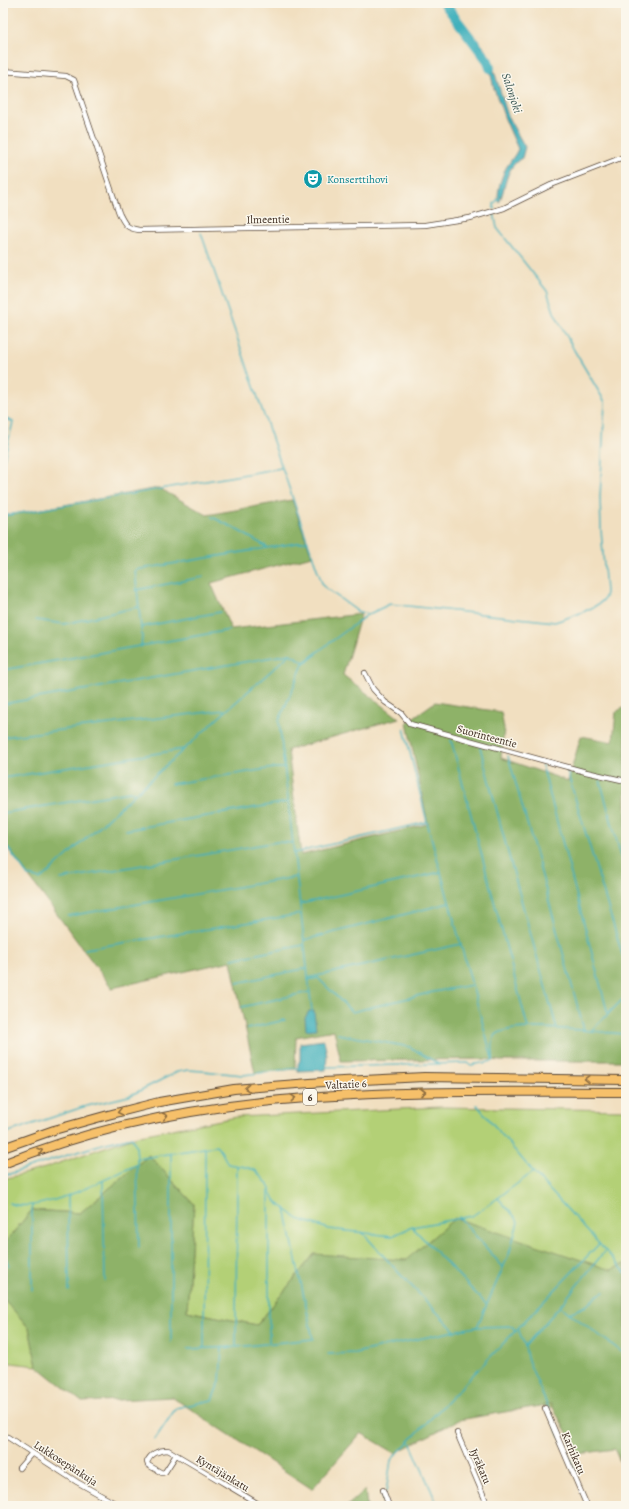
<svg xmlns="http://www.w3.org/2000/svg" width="629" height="1509" font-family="Alegreya,serif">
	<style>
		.green { fill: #b3d076; stroke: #777d4a }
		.forest { fill: #8eb267; stroke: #646e42 }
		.water { fill: #41b0bc; stroke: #3e6d6d }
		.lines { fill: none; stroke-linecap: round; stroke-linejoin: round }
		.stream { stroke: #41b0bc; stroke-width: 1.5 }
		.river { stroke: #41b0bc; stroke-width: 10 }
		.street-casing { stroke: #564536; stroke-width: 6 }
		.highway-casing { stroke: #564536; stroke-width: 10 }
		.street { stroke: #fff; stroke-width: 4.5 }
		.highway { stroke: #f6c06b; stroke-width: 8 }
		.oneway { stroke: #8f6e41 }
		.labels { text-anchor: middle; stroke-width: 3; stroke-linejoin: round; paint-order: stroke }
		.shield { fill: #fbf7ec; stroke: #75685c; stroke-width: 1 }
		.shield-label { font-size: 10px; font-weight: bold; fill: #3b2a1e }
		.culture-label { font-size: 11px; fill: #0d838f; stroke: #fbf7ec; text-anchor: start }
		.street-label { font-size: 11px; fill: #3b2a1e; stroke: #fbf7ec }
		.water-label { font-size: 12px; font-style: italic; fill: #3d5955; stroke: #fbf7ec }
	</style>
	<rect width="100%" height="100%" fill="#fbf7ec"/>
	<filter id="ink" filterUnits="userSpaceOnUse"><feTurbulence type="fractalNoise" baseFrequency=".025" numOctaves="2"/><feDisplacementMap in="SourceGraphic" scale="8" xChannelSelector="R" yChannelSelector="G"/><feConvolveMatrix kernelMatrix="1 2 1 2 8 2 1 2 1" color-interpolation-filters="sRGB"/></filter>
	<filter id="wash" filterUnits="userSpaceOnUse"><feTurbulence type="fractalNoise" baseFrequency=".012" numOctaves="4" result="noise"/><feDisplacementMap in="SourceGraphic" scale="16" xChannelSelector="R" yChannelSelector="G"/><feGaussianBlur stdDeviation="0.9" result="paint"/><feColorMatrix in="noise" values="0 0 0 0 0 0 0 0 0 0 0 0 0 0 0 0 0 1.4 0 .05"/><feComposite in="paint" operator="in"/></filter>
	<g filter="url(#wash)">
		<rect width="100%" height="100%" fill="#f1dfc0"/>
		<!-- green -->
		<g class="green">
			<path d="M 440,1107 L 626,1110 L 626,1477 L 610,1438 L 555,1407 L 545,1407 L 298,1274 L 257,1325 L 187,1311 L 194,1204 L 149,1155 L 80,1213 L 32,1210 L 3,1245 L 3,1181 L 4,1179 L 45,1168 L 140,1135 L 237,1117 Z"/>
			<path d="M 3,1298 L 29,1328 L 37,1366 L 3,1362 Z"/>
		</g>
		<!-- forest -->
		<g class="forest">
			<path d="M 159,488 L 207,515 L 292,500 L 312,556 L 211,583 L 231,629 L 361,614 L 343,675 L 399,718 L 288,750 L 301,855 L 428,824 L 407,722 L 435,702 L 501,712 L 504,729 L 501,758 L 568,781 L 581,736 L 613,742 L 616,712 L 626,706 L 626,1061 L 500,1061 L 486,1059 L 341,1061 L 334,1030 L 296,1037 L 295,1069 L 255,1073 L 231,961 L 112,988 L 3,842 L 3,516 Z"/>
			<path d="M 149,1155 L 194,1204 L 187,1311 L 257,1325 L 314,1254 L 406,1260 L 455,1218 L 611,1270 L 626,1263 L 626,1471 L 614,1449 L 579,1454 L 551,1404 L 459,1420 L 395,1453 L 361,1433 L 312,1489 L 172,1397 L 82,1402 L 37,1366 L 29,1328 L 3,1298 L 3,1245 L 32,1210 L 80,1213 Z"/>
			<path d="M 365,1490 L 367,1506 L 347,1506 Z"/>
		</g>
		<!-- water -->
		<g class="water">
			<path d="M 444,3 L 448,3 L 485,49 L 491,61 L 509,119 L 525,147 L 522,158 C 505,167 506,188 499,203 C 496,193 501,178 506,168 C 510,161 515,156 518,149 L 505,119 L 494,88 L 489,67 L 485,56 Z"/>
			<path d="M 309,1011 L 314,1011 L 316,1029 L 306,1030 L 305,1018 Z"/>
			<path d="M 324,1040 L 327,1055 L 326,1070 L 298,1071 L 298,1064 L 300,1060 L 300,1043 Z"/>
		</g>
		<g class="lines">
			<!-- stream -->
			<g class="stream">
				<path d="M 494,209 L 494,204 L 499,198"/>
				<path d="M 201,233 L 323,586 L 357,611 L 368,614"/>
				<path d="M 3,417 L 13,422 L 3,463"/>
				<path d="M 3,516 L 281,468"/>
				<path d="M 212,517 L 232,527 L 267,547"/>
				<path d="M 136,590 L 203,577"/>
				<path d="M 36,620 L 64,624 L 138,607"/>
				<path d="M 141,627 L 220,612"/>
				<path d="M 141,647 L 142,637 L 135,570 L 308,541"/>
				<path d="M 304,664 L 317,654"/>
				<path d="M 3,670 L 230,630"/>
				<path d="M 3,704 L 290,654 L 304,662"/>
				<path d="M 404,728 L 427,822 L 493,1061"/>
				<path d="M 3,737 L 225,710"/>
				<path d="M 451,740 L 528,1028"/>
				<path d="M 480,747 L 507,849 L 557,1029"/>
				<path d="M 508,756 L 539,865 L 584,1030"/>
				<path d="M 542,765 L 608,1014"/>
				<path d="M 567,771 L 626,967"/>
				<path d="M 3,778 L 184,749"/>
				<path d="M 600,780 L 626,874"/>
				<path d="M 171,784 L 274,768 L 285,768"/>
				<path d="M 3,813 L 129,792 L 135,793"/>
				<path d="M 126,830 L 288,802"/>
				<path d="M 3,841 L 28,876 L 40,879 L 47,874 L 227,710 L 290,654"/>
				<path d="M 294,853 L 427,822"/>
				<path d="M 61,879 L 277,842 L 293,843"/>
				<path d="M 300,904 L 441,872"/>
				<path d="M 68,916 L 296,877"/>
				<path d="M 304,940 L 449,903"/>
				<path d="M 85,949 L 301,914"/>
				<path d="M 232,959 L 304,945"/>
				<path d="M 308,978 L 461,944"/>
				<path d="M 308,980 L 318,978 L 352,1012 L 433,992 L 472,985"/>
				<path d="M 237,983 L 307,968"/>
				<path d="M 242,1007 L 309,992"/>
				<path d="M 312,1011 L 279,721 L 304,662 L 367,615 L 390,604 L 555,622 C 567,618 597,609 604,599 C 605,598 606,593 606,592 L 601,529 L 600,497 L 605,402 L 574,350 L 554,312 L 547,291 L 497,228 L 494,213"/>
				<path d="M 247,1029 L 285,1020"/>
				<path d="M 591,1031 L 626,996"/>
				<path d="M 338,1034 L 410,1047 L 437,1063"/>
				<path d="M 493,1061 C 494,1054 490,1043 495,1036 C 506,1020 605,1033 626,1034"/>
				<path d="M 326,1067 L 468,1063 L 471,1065 L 493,1061"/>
				<path d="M 477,1105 L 533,1172 L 626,1273"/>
				<path d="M 3,1134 L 83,1107 L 129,1096 L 177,1072 L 188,1070 L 203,1071 L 243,1075 L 298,1068"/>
				<path d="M 137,1159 L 216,1146 L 221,1151 L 228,1164 L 245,1167 L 255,1170 L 267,1183 L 276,1202 L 298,1219 L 329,1229 L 392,1236 L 412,1227 L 472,1216 L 498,1198 L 533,1172"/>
				<path d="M 3,1176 L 102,1144 L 132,1137 L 136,1146 L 137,1159 L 139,1248"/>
				<path d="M 103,1181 L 105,1281"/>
				<path d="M 68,1196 L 69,1291"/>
				<path d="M 10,1203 C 37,1216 110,1177 136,1165"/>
				<path d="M 32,1205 L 32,1290"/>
				<path d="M 459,1217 L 503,1267"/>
				<path d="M 412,1227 L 486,1304"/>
				<path d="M 362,1232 L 399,1273 L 454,1330"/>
				<path d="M 3,1251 L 9,1266"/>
				<path d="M 560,1306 L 626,1355"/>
				<path d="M 569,1313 L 586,1306 L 598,1295 L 604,1292"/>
				<path d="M 477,1327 L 509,1254 L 518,1222 L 516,1218 L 498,1198"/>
				<path d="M 518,1329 L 525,1346 L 527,1358 L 576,1473"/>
				<path d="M 171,1342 L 171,1153"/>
				<path d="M 269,1343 L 269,1191"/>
				<path d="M 236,1346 L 237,1166"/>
				<path d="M 525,1346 L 560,1306 L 605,1251"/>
				<path d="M 204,1348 L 205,1148"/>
				<path d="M 187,1349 L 236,1347 L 313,1339 L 285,1208"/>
				<path d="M 328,1354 L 355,1353 L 459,1330 L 476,1327 L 512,1326 L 516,1332"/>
				<path d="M 155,1439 L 176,1408 L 212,1400 L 220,1381 L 222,1347"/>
				<path d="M 410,1442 L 438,1506"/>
				<path d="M 386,1492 L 391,1460 L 599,1244"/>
				<path d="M 383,1495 L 382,1497 L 385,1506"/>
			</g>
			<!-- river -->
			<path class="river" d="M 444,3 L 488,61 L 490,68"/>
		</g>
	</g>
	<g filter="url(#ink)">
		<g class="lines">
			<defs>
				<g id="street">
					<path d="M 3,71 L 66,76 L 74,80 L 119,213 C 125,225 126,228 139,230 L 425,225 L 470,218 L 504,208 L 551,185 L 626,156"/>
					<path d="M 365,673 L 373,689 L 385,702 L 401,713 L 410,724 L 586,772 L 626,781"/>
					<path d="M 545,1408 L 587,1506"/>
					<path d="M 457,1433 L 488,1506"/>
					<path d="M 3,1434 L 77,1482 L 120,1506"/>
					<path d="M 176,1455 L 165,1472 L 162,1473 L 148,1465 L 147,1462 C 151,1453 158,1450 168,1450 C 199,1468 230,1487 262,1506"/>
					<path d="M 19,1468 L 32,1453"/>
					<path d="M 383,1490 L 389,1506"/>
				</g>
				<g id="highway">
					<path d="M 3,1148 L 54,1130 L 108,1115 L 159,1102 L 234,1089 L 323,1082 L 424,1077 L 626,1080"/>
					<path d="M 3,1164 C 202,1083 415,1092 626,1092"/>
				</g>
			</defs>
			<!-- street casing -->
			<use href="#street" class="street-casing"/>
			<!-- highway casing -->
			<use href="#highway" class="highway-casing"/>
			<!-- street -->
			<use href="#street" class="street"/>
			<!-- highway -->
			<use href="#highway" class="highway"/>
		</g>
		<!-- one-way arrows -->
		<defs><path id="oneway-chevron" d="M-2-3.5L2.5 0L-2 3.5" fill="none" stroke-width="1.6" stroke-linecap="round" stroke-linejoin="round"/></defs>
		<g class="oneway">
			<use href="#oneway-chevron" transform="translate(587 1079) rotate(-179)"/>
			<use href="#oneway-chevron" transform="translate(247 1088) rotate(175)"/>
			<use href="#oneway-chevron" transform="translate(423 1092)"/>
			<use href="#oneway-chevron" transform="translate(293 1098) rotate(-5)"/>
			<use href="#oneway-chevron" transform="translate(120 1112) rotate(166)"/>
			<use href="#oneway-chevron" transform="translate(165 1116) rotate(-12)"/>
			<use href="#oneway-chevron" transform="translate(40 1151) rotate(-19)"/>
		</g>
	</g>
	<!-- icons -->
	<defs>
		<symbol id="theatre-disc" viewBox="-11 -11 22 22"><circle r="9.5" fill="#0f9aa8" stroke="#fbf7ec"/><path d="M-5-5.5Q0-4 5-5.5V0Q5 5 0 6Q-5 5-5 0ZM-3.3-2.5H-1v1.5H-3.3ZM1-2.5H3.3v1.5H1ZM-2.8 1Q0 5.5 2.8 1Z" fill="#fff"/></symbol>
	</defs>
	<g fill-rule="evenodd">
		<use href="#theatre-disc" x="302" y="168" width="22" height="22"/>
	</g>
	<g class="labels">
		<!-- shield labels -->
		<rect class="shield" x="303" y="1089" width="14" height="16" rx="3"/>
		<g class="shield-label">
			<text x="310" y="1101">6</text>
		</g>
		<!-- culture labels -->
		<g class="culture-label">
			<text x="327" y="183">Konserttihovi</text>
		</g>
		<!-- street labels -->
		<g class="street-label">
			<text transform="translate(268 219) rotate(-1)" y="4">Ilmeentie</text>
			<text transform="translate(487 736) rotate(15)" y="4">Suorinteentie</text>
			<text transform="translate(346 1084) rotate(-3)" y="4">Valtatie 6</text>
			<text transform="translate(574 1453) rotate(67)" y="4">Karhikatu</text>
			<text transform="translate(66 1463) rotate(33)" y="4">Lukkosepänkuja</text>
			<text transform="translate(481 1466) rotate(67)" y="4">Jyräkatu</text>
			<text transform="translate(223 1473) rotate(31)" y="4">Kyntäjänkatu</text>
		</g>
		<!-- water labels -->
		<g class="water-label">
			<text transform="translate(512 93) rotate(72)" y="4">Salonjoki</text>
		</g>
	</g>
	<!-- margin -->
	<rect width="629" height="1509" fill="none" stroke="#fbf7ec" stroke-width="16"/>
</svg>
